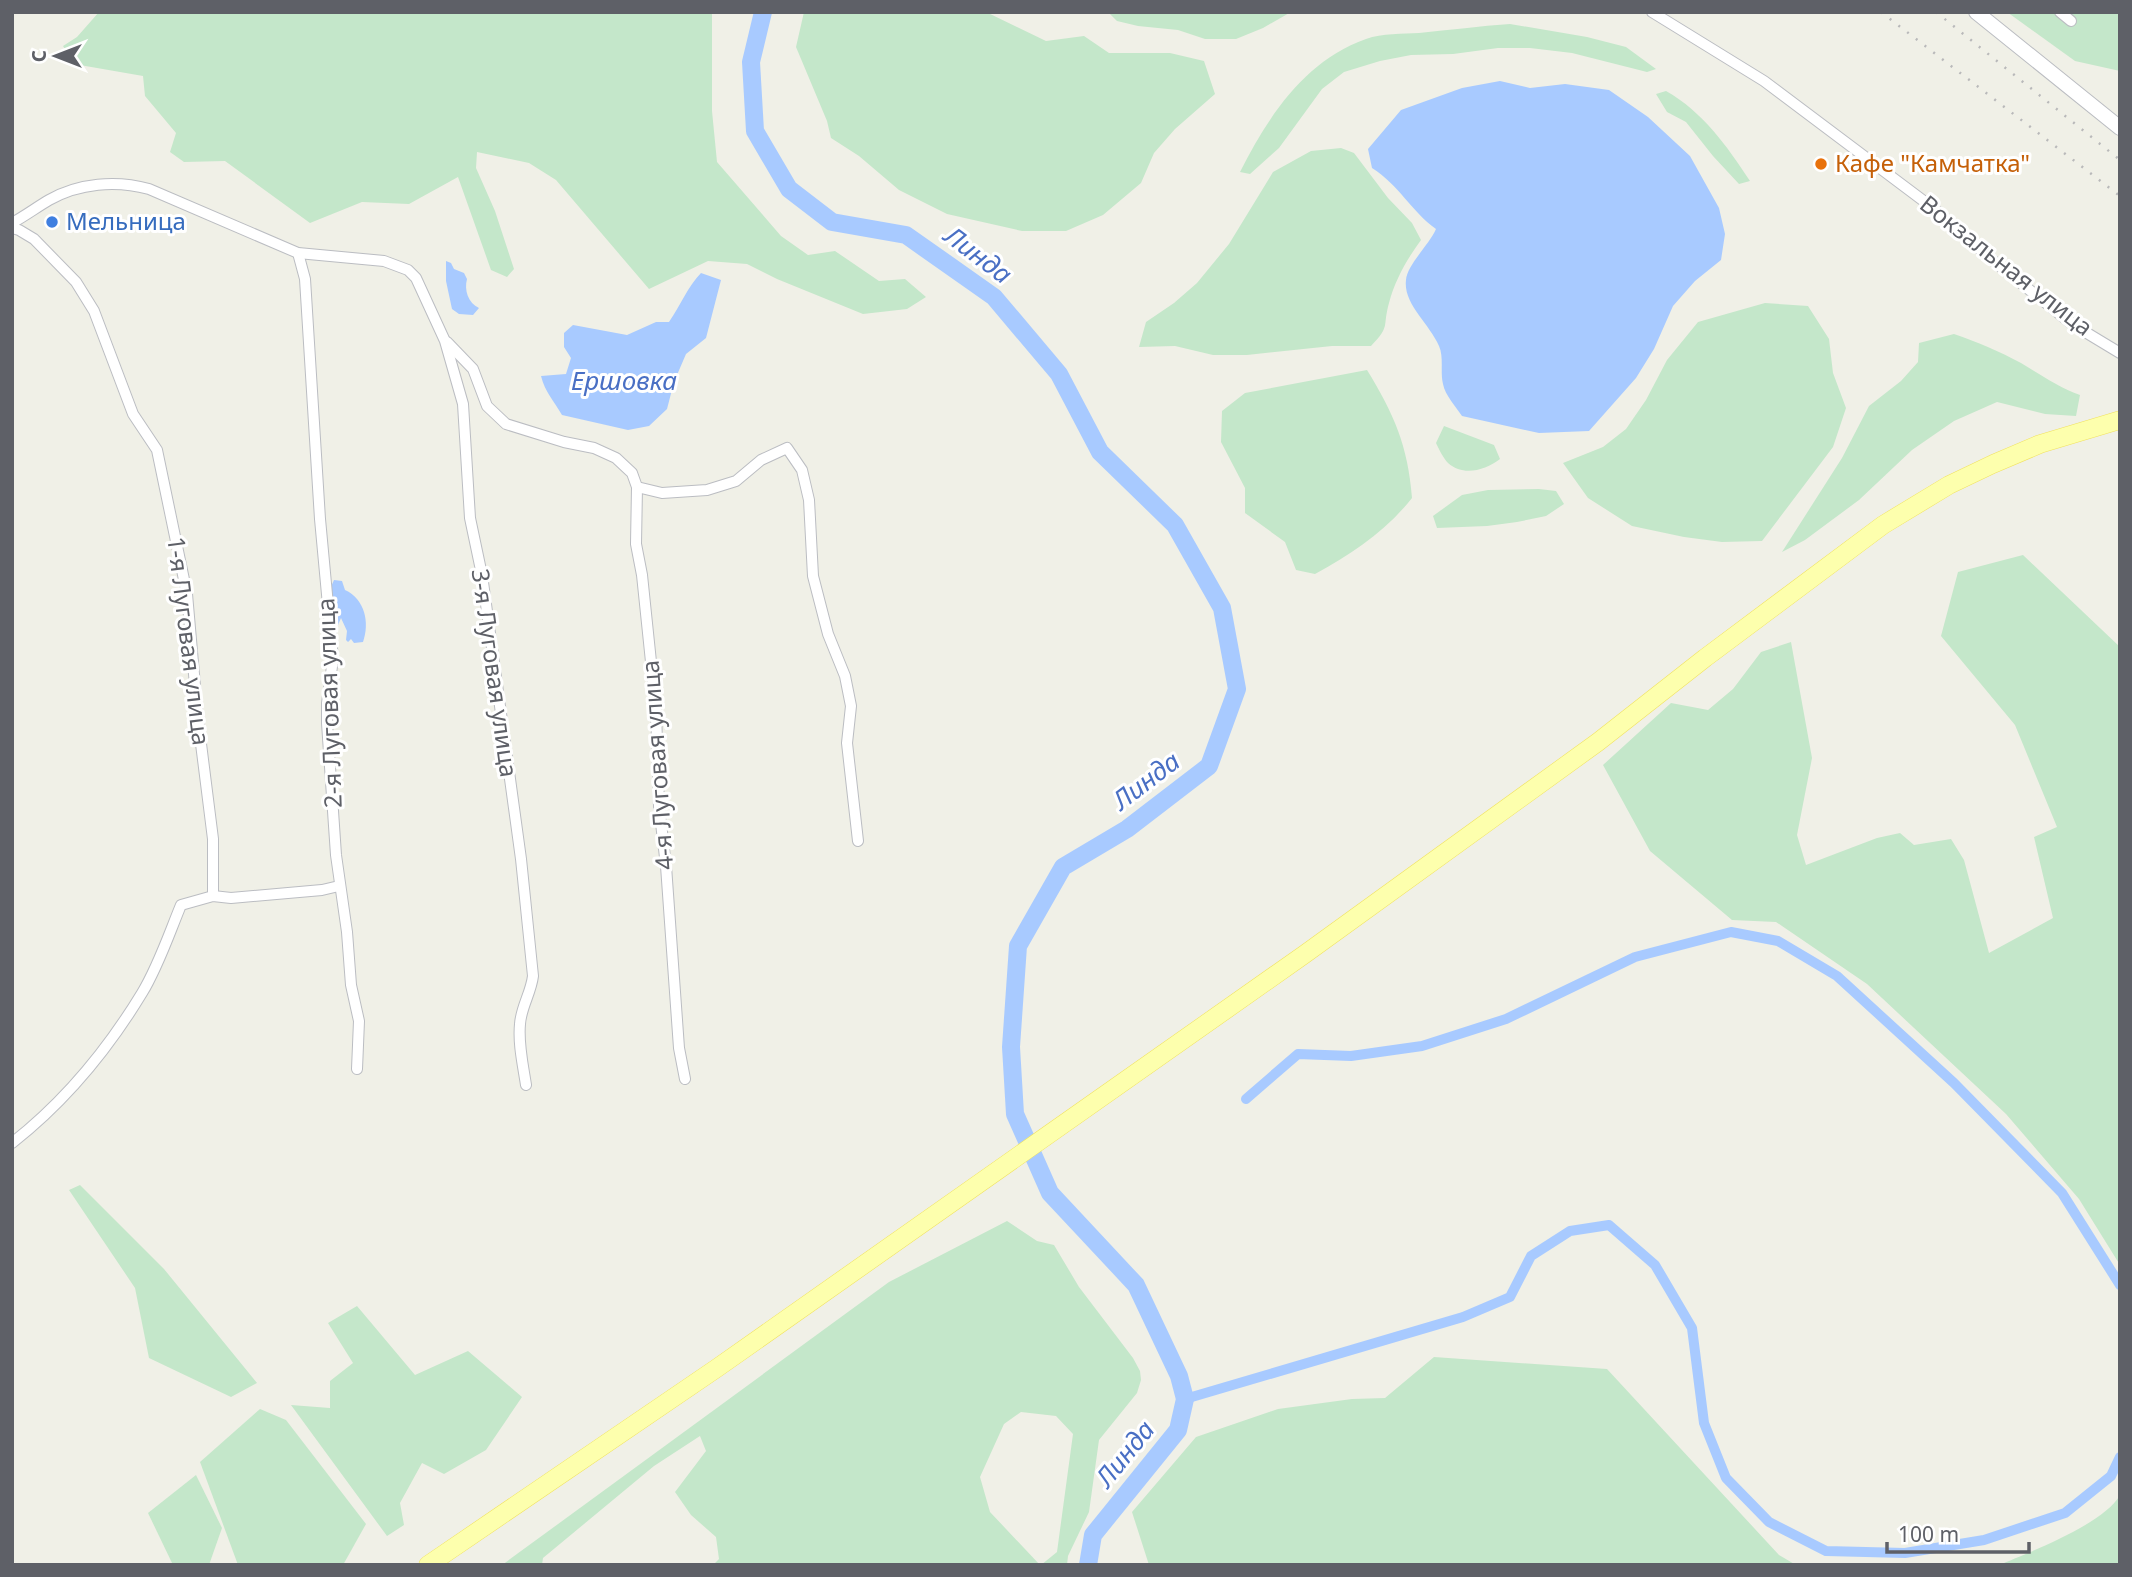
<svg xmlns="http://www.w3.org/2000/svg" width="2132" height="1577" font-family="'Noto Sans',sans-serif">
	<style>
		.green { fill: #c4e7ca }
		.water { fill: #a8caff }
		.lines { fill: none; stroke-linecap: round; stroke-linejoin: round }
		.canal { stroke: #a8caff; stroke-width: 10 }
		.river { stroke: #a8caff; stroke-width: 18 }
		.minor-casing { stroke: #bbbdc2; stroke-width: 12 }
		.tertiary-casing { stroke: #bbbdc2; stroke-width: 16 }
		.primary-casing { stroke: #f1e25f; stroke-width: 19 }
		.minor { stroke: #fff; stroke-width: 10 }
		.tertiary { stroke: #fff; stroke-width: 14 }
		.primary { stroke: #fdffad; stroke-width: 18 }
		.rail { stroke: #b9b9ba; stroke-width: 2.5; stroke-dasharray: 2 9; stroke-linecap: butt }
		.food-dot { fill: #e8710a; stroke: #fff; stroke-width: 2.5 }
		.shop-dot { fill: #3f7fe0; stroke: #fff; stroke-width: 2.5 }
		.labels { text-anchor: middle; stroke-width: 6; stroke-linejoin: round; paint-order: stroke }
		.food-label { font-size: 24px; fill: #c56008; stroke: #fff; text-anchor: start }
		.shop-label { font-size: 24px; fill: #366cbe; stroke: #fff; text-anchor: start }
		.street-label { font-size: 24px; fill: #5e6067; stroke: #fff }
		.water-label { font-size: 26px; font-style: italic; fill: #496fc4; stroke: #fff }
	</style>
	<rect width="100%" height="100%" fill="#f0f0e7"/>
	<!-- green -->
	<g class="green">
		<path d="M 99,12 L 712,12 L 712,111 L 717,162 L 781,236 L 808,255 L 835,251 L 879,281 L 905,279 L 926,297 L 907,309 L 863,314 L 777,279 L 747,264 L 708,261 L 649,289 L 556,180 L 529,163 L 477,152 L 476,168 L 495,211 L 514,269 L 507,277 L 491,270 L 458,177 L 409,204 L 362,202 L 310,223 L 225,161 L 184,162 L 170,152 L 176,133 L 145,96 L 143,76 L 74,64 L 63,46 L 77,37 Z"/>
		<path d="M 804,12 L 986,12 L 1046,41 L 1084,36 L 1109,53 L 1170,53 L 1204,61 L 1215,94 L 1175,129 L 1154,153 L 1141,183 L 1103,215 L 1066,231 L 1022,231 L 947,214 L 899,190 L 859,156 L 831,138 L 827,121 L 796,47 Z"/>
		<path d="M 1108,12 L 1291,12 L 1263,28 L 1236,39 L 1205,39 L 1178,30 L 1138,26 L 1117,21 Z"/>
		<path d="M 2007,12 L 2120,12 L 2120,71 L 2075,61 Z"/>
		<path d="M 1510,24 L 1587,37 L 1626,47 L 1656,69 L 1647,72 L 1572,53 L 1530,48 L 1498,48 L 1453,54 L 1411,55 L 1380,61 L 1344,72 L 1322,89 L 1279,148 L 1250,174 L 1240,172 C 1268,117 1304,61 1366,39 C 1382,33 1403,34 1419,33 C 1450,30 1480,26 1510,24 Z"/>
		<path d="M 1666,91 C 1703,112 1727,146 1750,181 L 1739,184 L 1713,156 L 1686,122 L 1667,112 L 1656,94 Z"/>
		<path d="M 1341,148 L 1354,153 L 1388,198 L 1412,223 L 1421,240 C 1407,259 1395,280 1389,303 C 1382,328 1391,325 1371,346 L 1332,346 L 1247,355 L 1213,355 L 1175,346 L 1139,347 L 1146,322 L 1174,303 L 1197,283 L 1229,244 L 1273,172 L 1311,151 Z"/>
		<path d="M 1765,303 L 1808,306 L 1829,339 L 1833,373 L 1846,408 L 1833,447 L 1762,541 L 1722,542 L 1684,537 L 1632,526 L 1588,498 L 1563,463 L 1603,447 L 1626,429 L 1646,400 L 1667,360 L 1698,322 Z"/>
		<path d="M 1954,334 C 1977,342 1999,351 2021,363 C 2041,375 2058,387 2080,395 L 2076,416 L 2045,414 L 1997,402 L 1954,421 L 1912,450 L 1859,500 L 1805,540 L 1782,552 L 1842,458 L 1869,406 L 1901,381 L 1918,362 L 1919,343 Z"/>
		<path d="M 1367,370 C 1394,414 1408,446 1412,498 C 1385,532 1353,553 1315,574 L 1296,570 L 1285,542 L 1245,513 L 1245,488 L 1221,442 L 1222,411 L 1245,393 Z"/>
		<path d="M 1444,426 L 1494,445 L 1500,459 C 1485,470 1464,477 1448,463 C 1443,458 1439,449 1436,443 Z"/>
		<path d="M 1539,489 L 1556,491 L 1564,504 L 1546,516 L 1517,522 L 1487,526 L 1437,528 L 1433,516 L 1462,495 L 1488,490 Z"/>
		<path d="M 2023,555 L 2120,647 L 2120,1265 L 2079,1199 L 2006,1114 L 1867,984 L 1776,922 L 1732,920 L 1650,851 L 1603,765 L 1671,703 L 1708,710 L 1733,689 L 1761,652 L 1791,642 L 1812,758 L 1797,835 L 1806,865 L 1877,838 L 1900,833 L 1914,845 L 1951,839 L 1964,860 L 1989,953 L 2053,918 L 2034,837 L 2057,827 L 2015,725 L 1941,636 L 1958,572 Z"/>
		<path d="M 80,1185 L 164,1269 L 257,1383 L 231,1397 L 149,1358 L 135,1288 L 69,1190 Z"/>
		<path d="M 1007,1221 L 1037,1241 L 1054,1245 L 1079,1287 L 1133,1358 L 1140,1371 L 1141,1380 L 1137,1393 L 1099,1440 L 1089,1512 L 1068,1556 L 1067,1565 L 1041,1565 L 1057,1552 L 1073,1434 L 1056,1416 L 1021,1412 L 1004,1424 L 980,1477 L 990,1512 L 1040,1565 L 713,1565 L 719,1559 L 716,1537 L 691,1515 L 675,1492 L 706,1451 L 700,1436 L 654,1466 L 543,1558 L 542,1565 L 502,1565 L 889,1282 Z"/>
		<path d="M 357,1306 L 415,1375 L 468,1351 L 522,1397 L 486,1450 L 444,1474 L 422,1463 L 400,1503 L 404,1525 L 387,1536 L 291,1405 L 330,1408 L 330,1381 L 353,1363 L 328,1323 Z"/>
		<path d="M 1434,1357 L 1607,1369 L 1779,1555 L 1796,1565 L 1149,1565 L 1132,1512 L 1196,1437 L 1278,1409 L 1352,1399 L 1385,1398 Z"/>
		<path d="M 260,1409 L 286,1420 L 366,1524 L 343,1565 L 238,1565 L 200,1462 Z"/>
		<path d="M 196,1475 L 222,1528 L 209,1565 L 173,1565 L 148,1513 Z"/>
		<path d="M 2120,1495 L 2120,1565 L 1999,1565 C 2030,1552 2104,1524 2120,1495 Z"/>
	</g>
	<!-- water -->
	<g class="water">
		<path d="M 1500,81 L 1530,88 L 1565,84 L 1609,90 L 1648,117 L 1690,156 L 1719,208 L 1725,234 L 1721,260 L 1695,281 L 1673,306 L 1654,349 L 1636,378 L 1589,431 L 1539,433 L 1462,416 C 1456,407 1445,395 1443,384 C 1440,372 1444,357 1439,346 C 1429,323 1403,304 1406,280 C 1407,265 1429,245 1436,229 C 1411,211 1399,185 1372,168 L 1368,149 L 1401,110 L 1462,88 Z"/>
		<path d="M 446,261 L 451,263 L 454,269 L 464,273 L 467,279 C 464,290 468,303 479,308 L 473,315 L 459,314 L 452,309 L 446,281 Z"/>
		<path d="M 701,273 L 721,280 L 706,338 L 686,354 L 674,382 L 667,409 L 649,426 L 628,430 L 562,415 C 554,401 545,392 541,376 L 566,374 L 571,358 L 564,347 L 564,333 L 573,325 L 627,335 L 656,322 L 669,322 C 680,306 688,286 701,273 Z"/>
		<path d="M 334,580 L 342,581 L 345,590 C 365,599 370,623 363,642 L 354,643 L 351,639 L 348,642 L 346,640 L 347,631 L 341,618 L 338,625 L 330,589 Z"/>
	</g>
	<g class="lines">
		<!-- canal -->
		<g class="canal">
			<path d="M 1246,1099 L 1298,1054 L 1351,1056 L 1422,1046 L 1506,1019 L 1635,957 L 1731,932 L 1778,941 L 1837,976 L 1954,1083 L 2062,1193 L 2120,1285"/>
			<path d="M 1185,1399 L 1463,1317 L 1510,1297 L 1531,1256 L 1570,1231 L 1609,1225 L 1655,1265 L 1692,1328 L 1704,1423 L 1726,1478 L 1769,1522 L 1826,1551 L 1905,1553 L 1984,1540 L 2065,1513 L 2111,1476 L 2120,1457"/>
		</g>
		<!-- river -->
		<path class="river" d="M 763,12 L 751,62 L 755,131 L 789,189 L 832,222 L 906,235 L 994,297 L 1059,374 L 1100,452 L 1175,525 L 1222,608 L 1237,689 L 1209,766 L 1127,829 L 1063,867 L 1018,946 L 1011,1047 L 1015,1114 L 1050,1193 L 1136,1285 L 1179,1376 L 1185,1399 L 1178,1430 L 1093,1535 L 1088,1565"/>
		<defs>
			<g id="minor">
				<path d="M 1652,12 L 1764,81 L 1937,211 L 1991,259 L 2072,324 L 2120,353"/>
				<path d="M 2060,12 L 2071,21"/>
				<path d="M 12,223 C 25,216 37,207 49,200 C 79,183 116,180 149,189 L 298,253 L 384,261 L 408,270 L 416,278 L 445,341 L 463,404 L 470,518 L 482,575 L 521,859 L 533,976 C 531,993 521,1007 520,1024 C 518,1044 523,1065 526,1085"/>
				<path d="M 12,228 L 19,230 L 34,239 L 76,282 L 94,311 L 133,414 L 157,450 L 187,594 L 198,720 L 213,839 L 213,896"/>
				<path d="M 298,253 L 305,279 L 320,519 L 333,659 L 327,703 L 327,723 L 336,855 L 347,932 L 351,985 L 359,1021 L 357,1069"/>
				<path d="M 447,342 L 473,369 L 487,406 L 506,424 L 564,442 L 594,448 L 616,458 L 632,473 L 637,487 L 636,544 L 642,575 L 656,710 L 659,806 L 666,866 L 679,1048 L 685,1079"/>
				<path d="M 637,487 L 662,493 L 707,490 L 736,481 L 761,460 L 787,448 L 802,470 L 809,500 L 813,576 L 828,634 L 845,676 L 851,706 L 847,743 L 858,841"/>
				<path d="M 12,1143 C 63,1103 108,1049 142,993 C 158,967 169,934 181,905 L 213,896 L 231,898 L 322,890 L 339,886"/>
			</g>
			<path id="tertiary" d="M 1976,12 L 2120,128"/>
			<path id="primary" d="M 428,1565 L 717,1368 L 1305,954 L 1598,742 L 1705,658 L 1883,525 L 1949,485 L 1993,464 L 2040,444 L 2120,420"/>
		</defs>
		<!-- minor casing -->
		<use href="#minor" class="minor-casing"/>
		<!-- tertiary casing -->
		<use href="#tertiary" class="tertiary-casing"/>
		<!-- primary casing -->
		<use href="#primary" class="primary-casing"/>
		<!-- minor -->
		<use href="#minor" class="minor"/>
		<!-- tertiary -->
		<use href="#tertiary" class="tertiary"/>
		<!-- primary -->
		<use href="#primary" class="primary"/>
		<!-- rail -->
		<g class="rail">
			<path d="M 1881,12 L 2120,196"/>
			<path d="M 1936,12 L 2120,160"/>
		</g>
	</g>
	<!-- markers -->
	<circle class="food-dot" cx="1821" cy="164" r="7"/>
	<circle class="shop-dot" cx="52" cy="222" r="7"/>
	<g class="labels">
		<!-- food labels -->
		<g class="food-label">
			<text x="1835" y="172">Кафе "Камчатка"</text>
		</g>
		<!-- shop labels -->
		<g class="shop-label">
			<text x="66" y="230">Мельница</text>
		</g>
		<!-- street labels -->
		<g class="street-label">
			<text transform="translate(2006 266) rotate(38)" y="8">Вокзальная улица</text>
			<text transform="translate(188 641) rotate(83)" y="8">1-я Луговая улица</text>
			<text transform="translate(494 673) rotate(82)" y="8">3-я Луговая улица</text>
			<text transform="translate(330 703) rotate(-92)" y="8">2-я Луговая улица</text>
			<text transform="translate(658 765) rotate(-94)" y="8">4-я Луговая улица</text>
		</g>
		<!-- water labels -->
		<g class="water-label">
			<text transform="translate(978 255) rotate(37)" y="9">Линда</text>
			<text x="624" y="390">Ершовка</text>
			<text transform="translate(1146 781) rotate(-37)" y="9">Линда</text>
			<text transform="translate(1125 1454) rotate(-51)" y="9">Линда</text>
		</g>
	</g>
	<!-- border -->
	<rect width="2132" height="1577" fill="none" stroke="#5e6067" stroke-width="28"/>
	<!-- north arrow -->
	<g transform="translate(56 56) rotate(270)" stroke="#ffffff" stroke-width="5" paint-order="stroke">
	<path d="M0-5L12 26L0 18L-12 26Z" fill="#5e6067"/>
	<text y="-10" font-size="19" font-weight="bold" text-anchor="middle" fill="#5e6067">С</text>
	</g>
	<!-- scale -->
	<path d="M1887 1542v10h142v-10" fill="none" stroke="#5e6067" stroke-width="3.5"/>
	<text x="1898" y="1542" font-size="21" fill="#5e6067" stroke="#ffffff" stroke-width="5" paint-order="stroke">100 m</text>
</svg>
